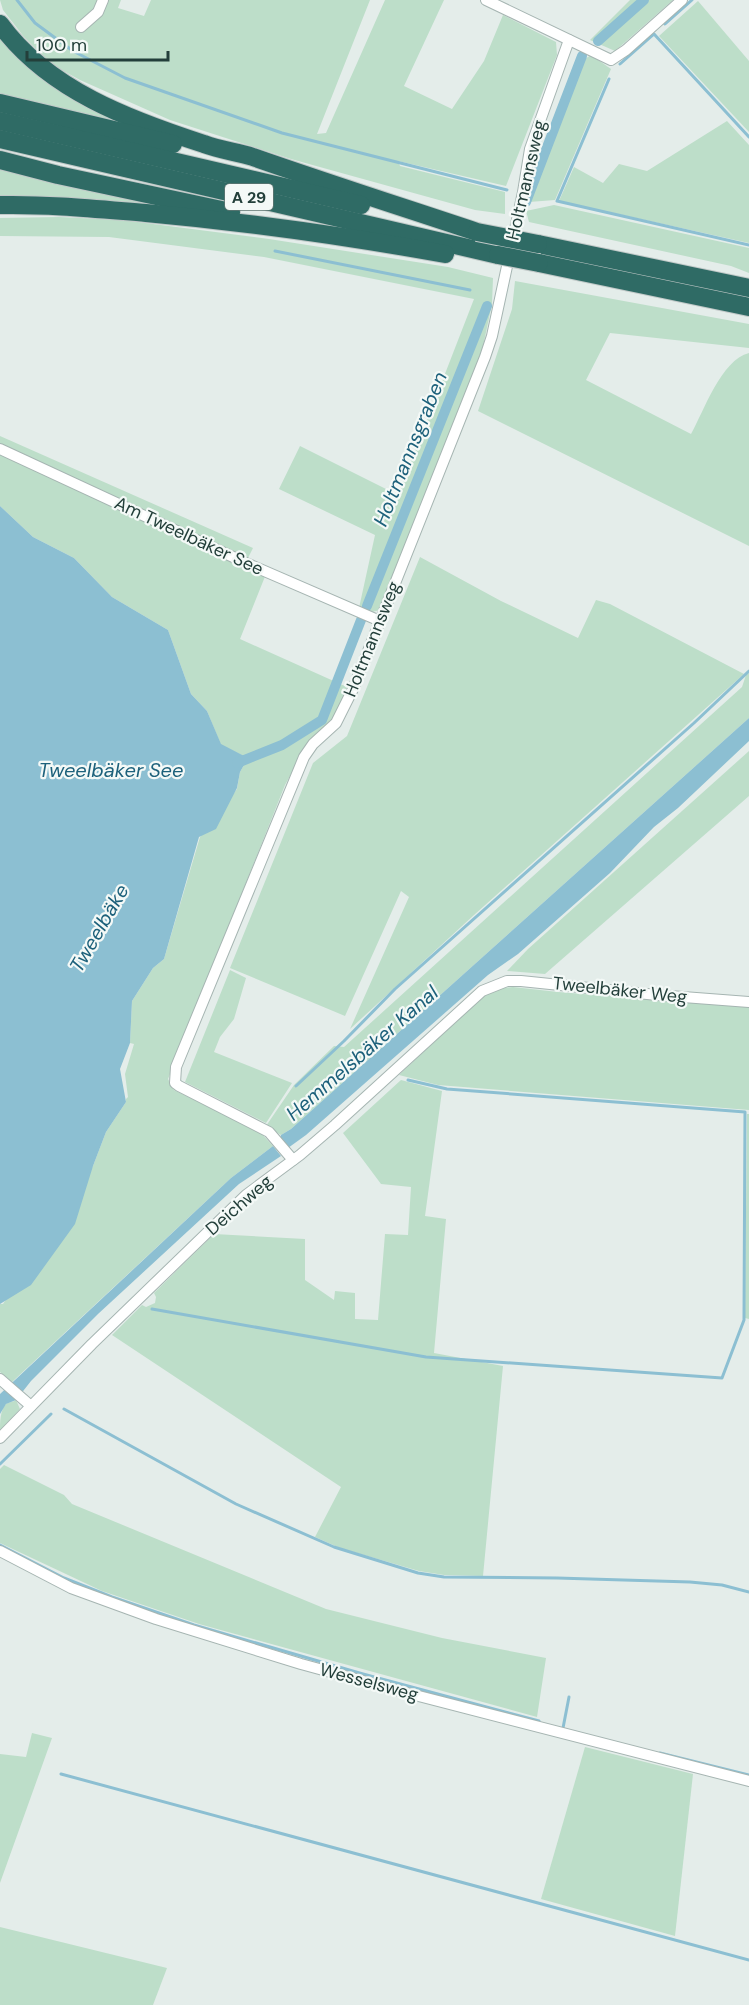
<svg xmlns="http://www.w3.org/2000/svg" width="749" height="2005" font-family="'DM Sans',sans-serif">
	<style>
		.green { fill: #bddec9 }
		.water { fill: #8cbfd2 }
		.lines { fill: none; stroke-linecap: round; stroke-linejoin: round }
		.stream { stroke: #8cbfd2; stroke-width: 3 }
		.canal { stroke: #8cbfd2; stroke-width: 10 }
		.minor-casing { stroke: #a6b5b2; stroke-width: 12 }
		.motorway-casing { stroke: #c1c9c8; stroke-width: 20 }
		.minor { stroke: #fff; stroke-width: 10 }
		.motorway { stroke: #2f6b65; stroke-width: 18 }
		.motorway-bridge-casing { stroke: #c1c9c8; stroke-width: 20; stroke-linecap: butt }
		.motorway-bridge { stroke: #2f6b65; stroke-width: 18 }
		.labels { text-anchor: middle; stroke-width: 4.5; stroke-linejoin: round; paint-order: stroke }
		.shield { fill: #f4f9f7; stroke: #627773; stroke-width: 1.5 }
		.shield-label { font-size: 16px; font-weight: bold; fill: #233f3a }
		.street-label { font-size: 18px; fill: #233f3a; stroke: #f4f9f7 }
		.water-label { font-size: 20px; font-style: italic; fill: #1d617b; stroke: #f4f9f7 }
	</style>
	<rect width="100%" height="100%" fill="#e4edea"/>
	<!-- green -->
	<g class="green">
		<path d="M 0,0 L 121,0 L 118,8 L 144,16 L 151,0 L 370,0 L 317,134 L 326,133 L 385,0 L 444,0 L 404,86 L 452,109 L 484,61 L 503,15 L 556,42 L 557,55 L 506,186 L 398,161 L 400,166 L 505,192 L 505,214 L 475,210 L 345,174 L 291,159 L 170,120 L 80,80 L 51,64 L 24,37 L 3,10 Z"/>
		<path d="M 630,0 L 673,0 L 615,51 L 590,40 Z"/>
		<path d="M 698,1 L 749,61 L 749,132 L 659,36 Z"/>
		<path d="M 0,32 L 151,132 L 0,97 Z"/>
		<path d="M 591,55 L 611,69 L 555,200 L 529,202 L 585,59 Z"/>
		<path d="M 727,121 L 749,145 L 749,243 L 559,201 L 574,167 L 603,183 L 619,164 L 647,171 Z"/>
		<path d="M 0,167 L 183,210 L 0,201 Z"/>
		<path d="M 554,205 L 749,248 L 749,273 L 731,266 L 529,222 L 526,211 Z"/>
		<path d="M 59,217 L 122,220 L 269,239 L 448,267 L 493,278 L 492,304 L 482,351 L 380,610 L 372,612 L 359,608 L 375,535 L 279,489 L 300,446 L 398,495 L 474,299 L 264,257 L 109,237 L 0,236 L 0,218 Z"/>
		<path d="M 515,281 L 749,324 L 749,348 L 610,333 L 586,380 L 691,434 C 704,411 721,360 749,353 L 749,546 L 478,411 L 512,309 Z"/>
		<path d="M 0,436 L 253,548 L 248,558 L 0,447 Z"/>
		<path d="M 0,452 L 266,574 L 240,639 L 347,687 L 334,719 L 302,754 L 285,785 L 168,1079 L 174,1090 L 260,1132 L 273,1146 L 231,1178 L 12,1382 L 0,1372 L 0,1304 L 3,1304 L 93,1166 L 106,1132 L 126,1102 L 126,1099 L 128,1097 L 125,1074 L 134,1044 L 130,1043 L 132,1001 L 153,968 L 164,959 L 200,837 L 237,789 L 240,772 L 248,758 L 221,745 L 207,711 L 191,694 L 168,630 L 112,597 L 74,558 L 33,537 L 0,506 Z"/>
		<path d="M 420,557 L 501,601 L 578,638 L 596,600 L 610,604 L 744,674 L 474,915 L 350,1029 L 409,897 L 401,891 L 345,1016 L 230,968 L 313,763 L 347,736 Z"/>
		<path d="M 749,673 L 749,718 L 291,1129 L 281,1135 L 266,1126 L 294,1085 L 334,1046 L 344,1047 L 742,687 L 746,675 Z"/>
		<path d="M 749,751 L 749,796 L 545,974 L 507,971 L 528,949 Z"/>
		<path d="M 230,970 L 246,978 L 234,1019 L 220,1037 L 214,1052 L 292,1083 L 266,1123 L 185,1082 Z"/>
		<path d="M 513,987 L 558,992 L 749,1007 L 749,1110 L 438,1085 L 399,1075 L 483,996 L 495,989 Z"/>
		<path d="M 401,1080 L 442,1091 L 425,1216 L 446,1219 L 434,1353 L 503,1366 L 483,1576 L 444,1575 L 419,1571 L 340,1548 L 315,1537 L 341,1487 L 112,1335 L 142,1305 L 146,1307 L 155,1303 L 156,1297 L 154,1293 L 214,1234 L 305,1239 L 305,1280 L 334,1300 L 335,1291 L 355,1293 L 355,1319 L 378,1320 L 385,1234 L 408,1235 L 411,1187 L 381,1184 L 343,1133 Z"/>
		<path d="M 747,1114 L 749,1114 L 749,1319 L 745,1318 Z"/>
		<path d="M 16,1400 L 20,1409 L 0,1431 C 0,1423 0,1410 6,1404 C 9,1402 13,1402 16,1400 Z"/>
		<path d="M 4,1465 L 64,1495 L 72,1504 L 326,1609 L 442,1638 L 546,1658 L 537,1717 L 199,1624 L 102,1591 L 0,1543 L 0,1469 Z"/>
		<path d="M 32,1733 L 52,1738 L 0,1883 L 0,1754 L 26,1757 Z"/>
		<path d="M 585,1747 L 693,1774 L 675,1936 L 541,1899 Z"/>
		<path d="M 0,1927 L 167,1968 L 153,2005 L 0,2005 Z"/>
	</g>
	<!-- water -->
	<g class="water">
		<path d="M 0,506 L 33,537 L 74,558 L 112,597 L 168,630 L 191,694 L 207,711 L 221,744 L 248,758 L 240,772 L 237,788 L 216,829 L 199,837 L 164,959 L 153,968 L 132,1001 L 130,1043 L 120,1069 L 126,1102 L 106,1132 L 93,1166 L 75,1224 L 31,1285 L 0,1304 Z"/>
		<path d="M 749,718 L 749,741 L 678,808 L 654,827 L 610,873 L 518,954 L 488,975 L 306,1135 L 288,1148 L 280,1139 L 281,1135 L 291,1129 Z"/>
		<path d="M 273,1146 L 281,1156 L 239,1184 L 98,1314 L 31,1381 L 16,1400 L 6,1404 L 0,1414 L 0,1394 L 231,1178 Z"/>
	</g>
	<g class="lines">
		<!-- stream -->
		<g class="stream">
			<path d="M 17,0 L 35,23 L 73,51 L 125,78 L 282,133 L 507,190"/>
			<path d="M 665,24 L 692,0"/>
			<path d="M 620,64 L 654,34 L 749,137"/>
			<path d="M 609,79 L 557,201 L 749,245"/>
			<path d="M 275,251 L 470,290"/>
			<path d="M 296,1086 L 344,1041 L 395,989 L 694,723 L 749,671"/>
			<path d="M 152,1309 L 426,1357 L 722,1378 L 744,1320 L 745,1112 L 447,1089 L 408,1080"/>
			<path d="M 64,1409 L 236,1504 L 334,1547 L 418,1573 L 444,1577 L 557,1578 L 690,1582 L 722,1585 L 749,1592"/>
			<path d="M 0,1464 L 51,1414"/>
			<path d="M 0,1545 L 64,1578 L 112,1597 L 194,1625 L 363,1674 L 539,1721"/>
			<path d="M 563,1728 L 569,1697"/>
			<path d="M 660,1753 L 749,1775"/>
			<path d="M 61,1774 L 749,1960"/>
		</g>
		<!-- canal -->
		<g class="canal">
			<path d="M 598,41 L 644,0"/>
			<path d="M 526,202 L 582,56"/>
			<path d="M 367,606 L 487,306"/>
			<path d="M 237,763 L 282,745 L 322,720 L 361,620"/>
		</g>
		<defs>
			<g id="minor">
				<path d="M 486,0 L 611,60 L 626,50 L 682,0"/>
				<path d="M 81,27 L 98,12 L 103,0"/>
				<path d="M 0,449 L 246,563 L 380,621"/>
				<path d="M 293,1160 L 269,1132 L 179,1086 L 175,1083 L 176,1067 L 304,757 L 313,744 L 336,723 L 353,689 L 485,357 L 492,336 L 523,192 L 530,149 L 569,40"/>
				<path d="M 0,1379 L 31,1406"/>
				<path d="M 0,1438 L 92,1344 L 246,1195 L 300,1155 L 335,1125 L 482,991 L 507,981 L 521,981 L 657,995 L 749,1002"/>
				<path d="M 0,1551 L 71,1588 L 156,1619 L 301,1664 L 407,1693 L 749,1781"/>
			</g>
			<g id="motorway">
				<path d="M 0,24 C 48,90 130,120 204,144 C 220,150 237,152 253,157 C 327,183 402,207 477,232"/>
				<path d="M 0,103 L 173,144"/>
				<path d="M 0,121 L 361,205"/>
				<path d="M 0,139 L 498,255"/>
				<path d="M 0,160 L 58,175 L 231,212"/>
				<path d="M 0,205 C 49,204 97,209 146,213 C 246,222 346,236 445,254"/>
				<path d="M 538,244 L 749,288"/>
				<path d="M 539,263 L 749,307"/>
			</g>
		</defs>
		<!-- minor casing -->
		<use href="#minor" class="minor-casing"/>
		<!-- motorway casing -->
		<use href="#motorway" class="motorway-casing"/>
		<!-- minor -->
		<use href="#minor" class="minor"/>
		<!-- motorway -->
		<use href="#motorway" class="motorway"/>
		<defs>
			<g id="motorway-bridge">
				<path d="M 477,232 L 538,244"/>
				<path d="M 498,255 L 539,263"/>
			</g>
		</defs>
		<!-- motorway-bridge casing -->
		<use href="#motorway-bridge" class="motorway-bridge-casing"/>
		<!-- motorway-bridge -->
		<use href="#motorway-bridge" class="motorway-bridge"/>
	</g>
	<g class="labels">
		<!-- shield labels -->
		<rect class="shield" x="225" y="184" width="48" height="26" rx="4.5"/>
		<g class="shield-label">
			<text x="249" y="203">A 29</text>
		</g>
		<!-- street labels -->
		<g class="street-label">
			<text transform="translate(526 180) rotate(-77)" y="6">Holtmannsweg</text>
			<text transform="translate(189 536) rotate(25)" y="6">Am Tweelbäker See</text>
			<text transform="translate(372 639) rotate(-68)" y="6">Holtmannsweg</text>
			<text transform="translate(620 990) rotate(6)" y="6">Tweelbäker Weg</text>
			<text transform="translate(239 1205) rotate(-41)" y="6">Deichweg</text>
			<text transform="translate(369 1682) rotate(15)" y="6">Wesselsweg</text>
		</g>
		<!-- water labels -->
		<g class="water-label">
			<text transform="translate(410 449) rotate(-68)" y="7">Holtmannsgraben</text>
			<text x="111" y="777">Tweelbäker See</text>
			<text transform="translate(99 928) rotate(-60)" y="7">Tweelbäke</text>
			<text transform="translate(362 1053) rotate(-41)" y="7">Hemmelsbäker Kanal</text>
		</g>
	</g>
	<!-- scale -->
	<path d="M27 51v9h141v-9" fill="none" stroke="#233f3a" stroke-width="3"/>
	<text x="36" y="51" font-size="18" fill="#233f3a" stroke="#f4f9f7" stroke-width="4.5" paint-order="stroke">100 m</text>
</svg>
